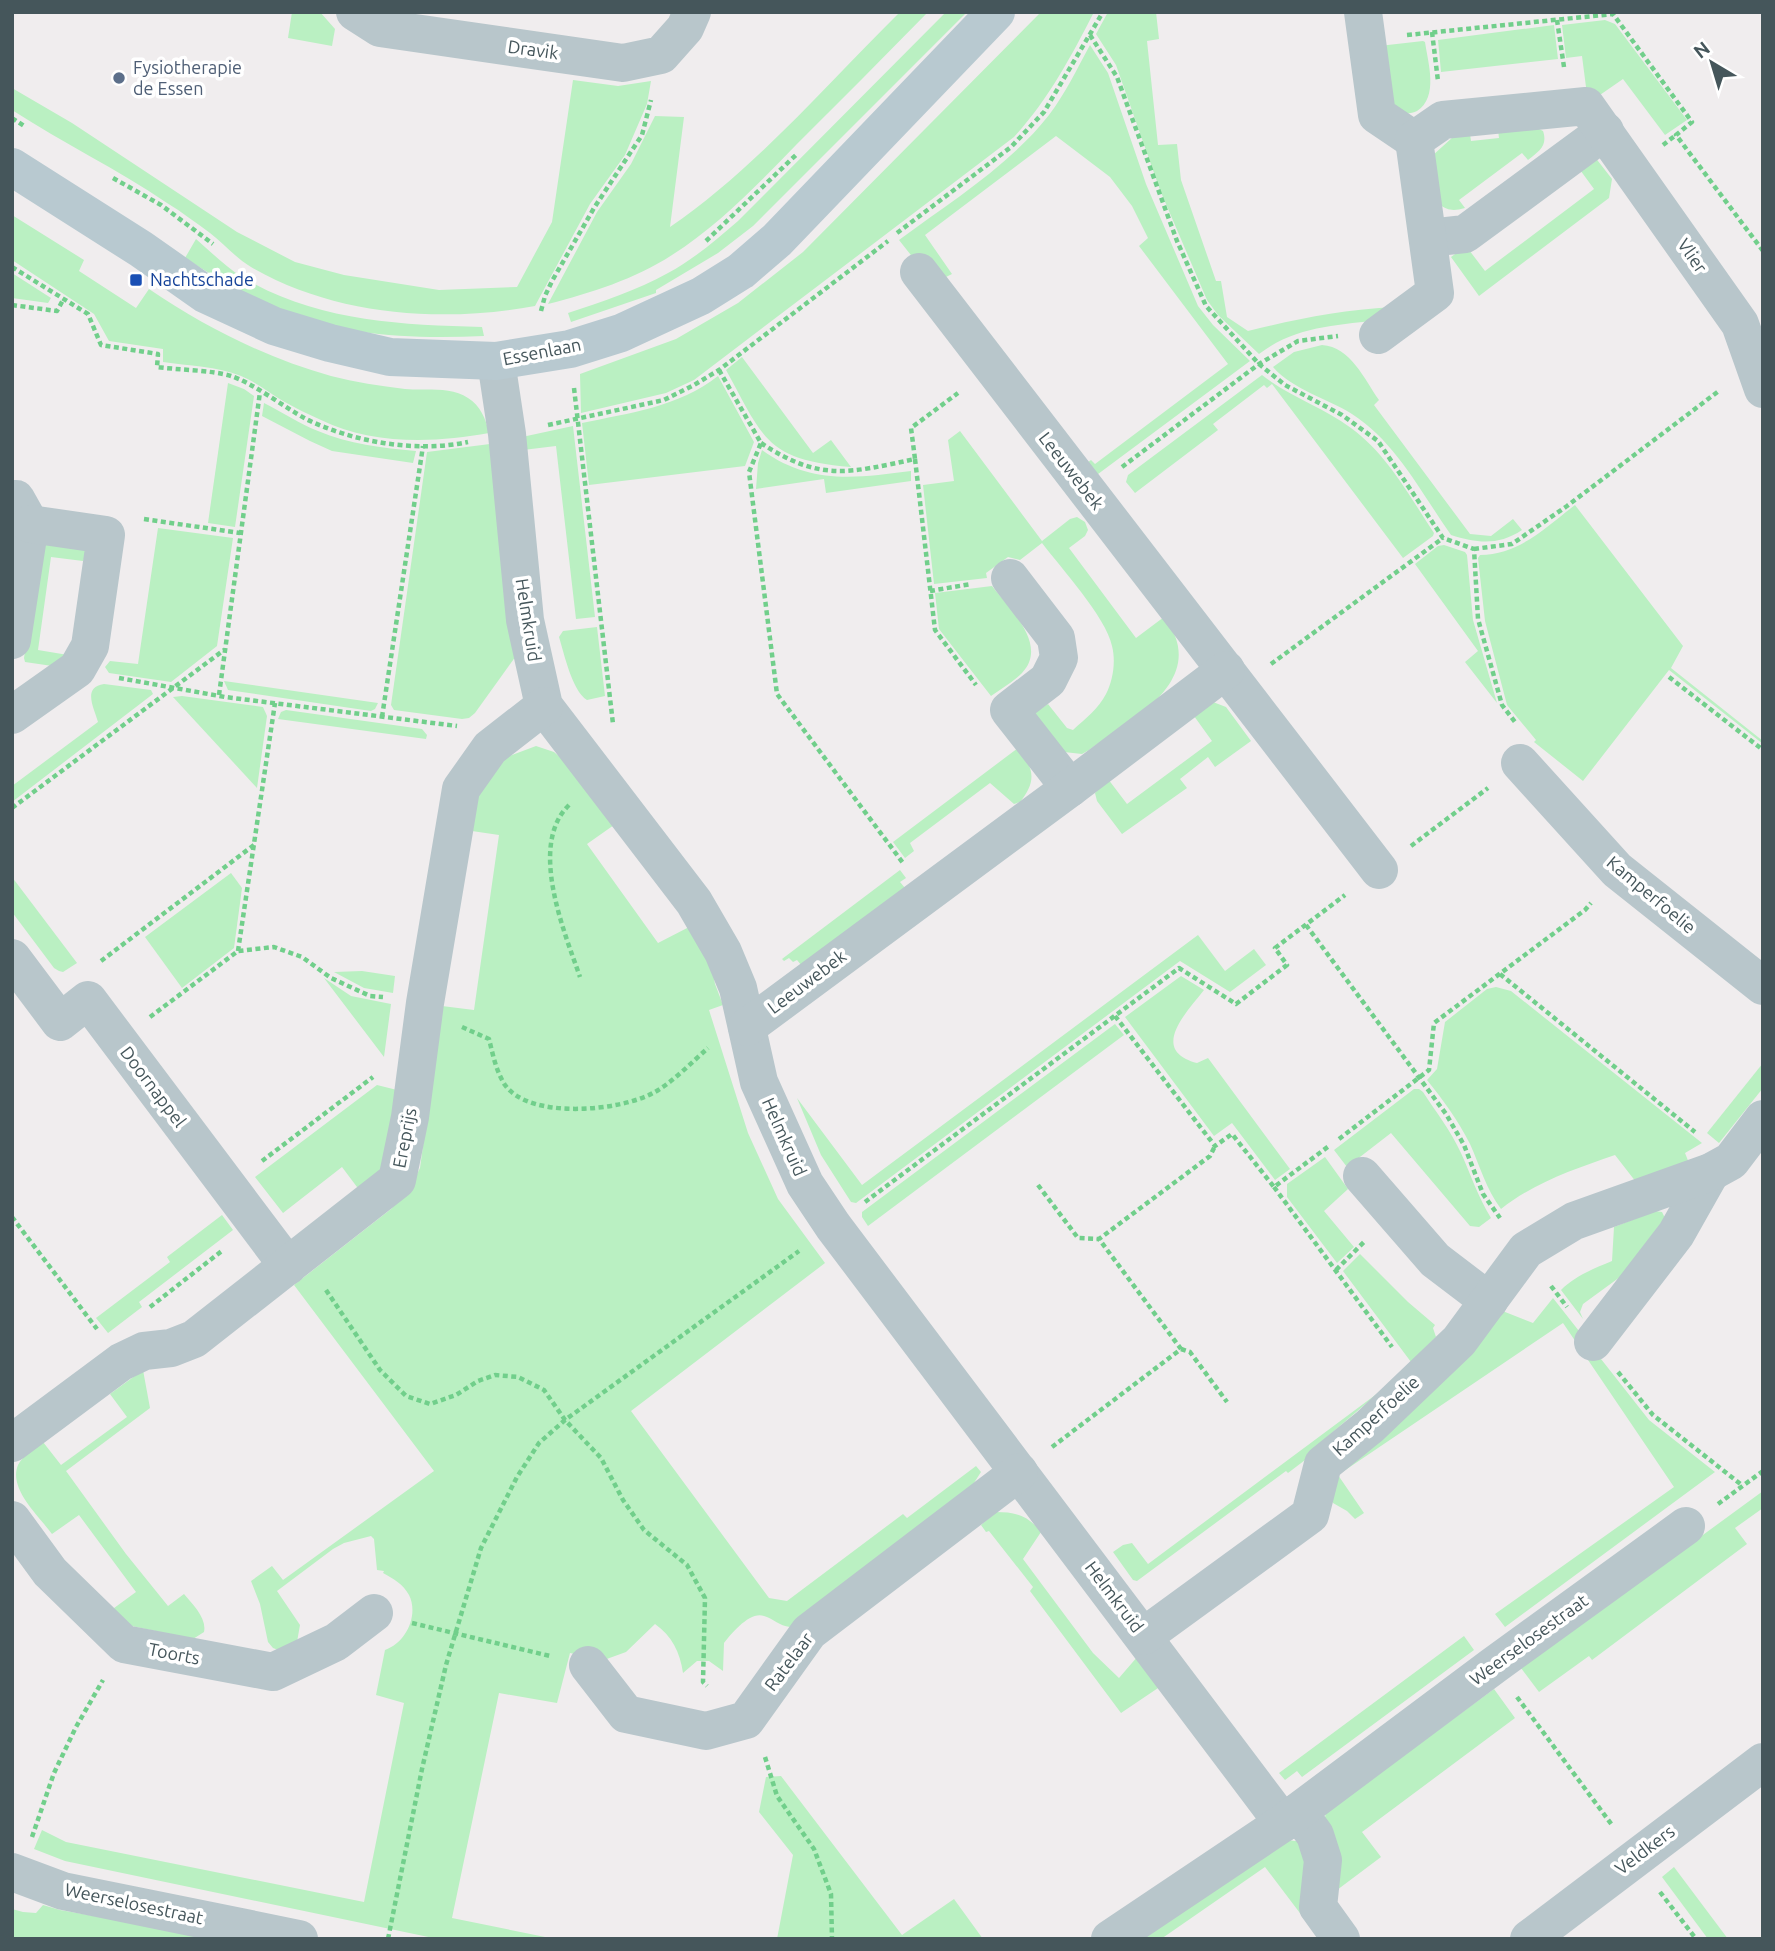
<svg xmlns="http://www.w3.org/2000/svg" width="1775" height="1951" font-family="Ubuntu,sans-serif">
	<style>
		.green { fill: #baf0c2 }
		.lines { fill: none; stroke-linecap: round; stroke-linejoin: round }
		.path { stroke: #71cf8b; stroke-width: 4.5; stroke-dasharray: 5 3.5; stroke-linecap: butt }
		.street { stroke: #b8c6cb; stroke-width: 38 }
		.secondary { stroke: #b8c9d0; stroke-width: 38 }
		.service-dot { fill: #5c6f8a; stroke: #fff; stroke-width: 2.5 }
		.transit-dot { fill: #1a4fb4; stroke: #fff; stroke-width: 2.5 }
		.labels { text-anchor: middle; stroke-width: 7; stroke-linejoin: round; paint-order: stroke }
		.street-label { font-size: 18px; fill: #45565b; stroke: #fff }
		.service-label { font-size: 18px; fill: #4e5e75; stroke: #fff; text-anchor: start }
		.transit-label { font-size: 18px; fill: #164399; stroke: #fff; text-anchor: start }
	</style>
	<rect width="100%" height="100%" fill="#f0edee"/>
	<!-- green -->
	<g class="green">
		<path d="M 292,12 L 320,12 L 335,29 L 332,46 L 288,38 Z"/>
		<path d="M 900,12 L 928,12 C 884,57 840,101 796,145 C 757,185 719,225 672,255 C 635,279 591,293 548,304 L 597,212 L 631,164 L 655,116 L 684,117 L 670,227 C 754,170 827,84 900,12 Z"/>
		<path d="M 946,12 L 967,12 L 753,226 L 718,253 L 656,290 L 656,293 L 571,322 L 568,313 C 602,302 637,290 668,273 C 694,259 716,240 738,221 Z"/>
		<path d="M 1041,12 L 1094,12 C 1071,57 1048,100 1014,137 L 694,380 L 666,393 L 581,413 L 580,374 L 676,339 L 738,303 L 803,252 Z"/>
		<path d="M 1108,12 L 1156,12 L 1159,39 L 1147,41 L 1158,145 L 1177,144 L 1181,180 L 1216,281 L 1221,281 L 1227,317 L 1248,331 C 1296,319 1342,310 1392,307 L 1382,320 C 1338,325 1295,326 1259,354 L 1218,315 L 1207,300 L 1160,190 L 1116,65 L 1096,34 Z"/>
		<path d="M 1605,20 L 1615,24 L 1687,120 L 1665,135 L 1623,79 L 1597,97 L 1586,87 L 1582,56 L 1566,58 L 1562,25 Z"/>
		<path d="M 1554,25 L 1558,59 L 1441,72 L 1438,40 Z"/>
		<path d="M 1423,41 L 1425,42 C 1428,63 1439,97 1417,111 C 1411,114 1402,114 1395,115 L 1379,46 Z"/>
		<path d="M 1090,45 L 1108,73 L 1146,184 L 1198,306 L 1213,325 L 1250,361 L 1090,480 L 1080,468 L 1091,460 L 1095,464 L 1228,364 L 1139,246 L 1148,238 L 1132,206 L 1110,177 L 1056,136 L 925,235 L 952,274 L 946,277 L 914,259 L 899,240 C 950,202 1009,166 1049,115 C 1065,94 1077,69 1090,45 Z"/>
		<path d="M 573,80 L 618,86 L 651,81 L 647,104 L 625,155 L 590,204 L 535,306 C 442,323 335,316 251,267 C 236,258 224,244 210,233 C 196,223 182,212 167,203 C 117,169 63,143 12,110 L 12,88 L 72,123 L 237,232 L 295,262 L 344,275 L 439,290 L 517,287 L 552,222 Z"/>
		<path d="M 1537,128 L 1543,131 C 1548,146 1539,151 1528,160 L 1522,153 L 1459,200 L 1465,208 C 1454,211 1448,211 1439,204 L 1432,156 L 1453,137 L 1470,134 L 1471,141 L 1499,138 L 1498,130 Z"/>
		<path d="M 1591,152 L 1612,179 L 1609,198 L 1479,296 L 1451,257 L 1466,246 L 1485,271 L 1594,189 L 1575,163 Z"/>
		<path d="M 12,215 L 84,260 L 79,271 L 136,308 L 149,289 C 205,327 266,358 331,376 C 355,382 380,386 405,389 C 425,391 450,386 468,398 C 480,405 486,419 489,433 C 435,443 372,445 321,420 C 308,414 295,408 283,401 C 269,393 256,382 241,376 C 217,366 188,366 163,362 L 163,349 L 109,341 L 94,314 L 12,260 Z"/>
		<path d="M 196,239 C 211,252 226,267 242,277 C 315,321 399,325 482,327 L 484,336 C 416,339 342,337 278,309 C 245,295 215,277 185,258 Z"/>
		<path d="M 12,273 L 51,298 L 48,303 L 12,298 Z"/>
		<path d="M 1322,345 C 1351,347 1364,379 1379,400 L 1374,405 L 1470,534 L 1491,536 L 1513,519 L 1522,530 C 1498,546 1477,543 1451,535 C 1422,494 1396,442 1352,414 C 1327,398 1293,390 1273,367 L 1294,352 Z"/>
		<path d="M 742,357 L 813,453 L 831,440 L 851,467 C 766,460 764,439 726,370 Z"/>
		<path d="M 1262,375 C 1290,397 1323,407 1351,428 C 1387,454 1410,497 1434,533 L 1433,536 L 1403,558 L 1272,384 L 1267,388 L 1264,385 L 1213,424 L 1218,430 L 1135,493 L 1126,482 L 1128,475 Z"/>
		<path d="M 718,376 L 754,442 L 745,466 L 589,485 L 582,423 C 629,413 679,407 718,376 Z"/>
		<path d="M 228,383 L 244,389 L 254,396 L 235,527 L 208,523 Z"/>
		<path d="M 264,403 C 282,412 300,424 318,431 C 349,444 382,448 416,451 L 413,463 L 332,451 L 310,441 L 262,416 Z"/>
		<path d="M 573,426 L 595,617 L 576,619 L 556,446 L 523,450 L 522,437 Z"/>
		<path d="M 960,431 L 1042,541 L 1070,519 L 1077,517 L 1085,522 L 1088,530 L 1085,536 L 1069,548 L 1136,638 L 1164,617 C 1168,623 1173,630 1175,636 C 1196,689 1123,725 1089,750 L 1082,754 L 1064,752 L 1034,713 L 1048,704 L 1067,728 L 1073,730 C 1085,719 1099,708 1106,694 C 1113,681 1116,661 1112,646 C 1106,617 1061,568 1042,543 L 1020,560 L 1008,557 L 986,573 L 987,578 L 934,584 L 923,485 L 954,481 L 948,440 Z"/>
		<path d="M 490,444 L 516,656 L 475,713 L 469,718 L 462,719 L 394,710 L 391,705 L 427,452 Z"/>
		<path d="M 762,450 C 810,485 856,478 911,471 L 911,481 L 826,493 L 824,479 L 756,489 L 758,463 Z"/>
		<path d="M 1575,505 L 1683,646 L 1671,668 L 1763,741 L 1763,744 L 1669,670 L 1583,781 L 1534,742 L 1536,740 L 1507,705 L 1485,621 L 1478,558 L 1480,555 C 1519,555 1546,527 1575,505 Z"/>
		<path d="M 158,528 L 233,538 L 217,646 L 171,682 L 109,673 L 105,667 L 110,661 L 138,664 Z"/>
		<path d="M 41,544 L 84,549 L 87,552 L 83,561 L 51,557 L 38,650 L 68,655 L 66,668 L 25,662 L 24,658 Z"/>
		<path d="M 1444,545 L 1465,552 L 1467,555 L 1473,620 L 1497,703 L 1465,662 L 1478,651 L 1415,564 L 1438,546 Z"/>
		<path d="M 992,586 C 1009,608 1049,645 1022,673 C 1013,682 1001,689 991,696 L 939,629 L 935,593 Z"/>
		<path d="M 597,627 L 605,696 L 587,700 C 572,691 564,653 559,637 L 563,631 Z"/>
		<path d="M 224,681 L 378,703 L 375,709 L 371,711 L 228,690 Z"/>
		<path d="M 104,684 L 151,690 L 153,694 L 12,802 L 12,786 L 98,722 C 94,708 82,687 104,684 Z"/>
		<path d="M 182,696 L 263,707 L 267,716 L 257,788 L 173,697 Z"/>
		<path d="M 1213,702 L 1226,707 L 1251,741 L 1215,767 L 1208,757 L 1180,779 L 1187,788 L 1122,834 L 1097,801 L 1095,793 L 1108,779 L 1127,804 L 1212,741 L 1194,716 Z"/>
		<path d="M 286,710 L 422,729 L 427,735 L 426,739 L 278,719 L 281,712 Z"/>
		<path d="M 536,746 L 554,752 L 569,765 L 614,825 L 587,844 L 658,943 L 691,926 L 712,968 L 715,984 L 723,1005 L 709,1010 L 748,1133 L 778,1199 L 825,1263 L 631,1411 L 769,1598 L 787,1601 L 903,1514 L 907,1518 L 976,1466 L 981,1472 L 972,1486 L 790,1627 C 779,1626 774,1619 764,1616 C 750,1611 732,1633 724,1643 L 723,1671 L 709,1661 L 697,1661 L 683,1673 C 680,1652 672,1636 655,1624 L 626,1652 L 604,1660 L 570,1653 L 557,1703 L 499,1693 L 452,1918 L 555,1939 L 438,1939 L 65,1861 L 34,1849 L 42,1830 L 66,1842 L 364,1902 L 404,1703 L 376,1695 L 385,1650 C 406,1643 419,1615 409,1595 C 403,1584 394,1579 383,1573 L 384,1571 L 377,1570 L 374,1539 L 371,1536 L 344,1543 L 333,1549 L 277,1591 L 300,1625 L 297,1642 L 281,1651 L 273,1648 L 268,1642 L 260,1604 L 251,1581 L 272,1566 L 283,1580 L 434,1471 L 294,1285 L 391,1209 L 410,1188 L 420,1168 L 442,1006 L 474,1010 L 499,835 L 465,830 L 470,808 L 504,758 Z"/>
		<path d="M 1018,748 C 1034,768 1037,781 1020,802 L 1014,804 L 990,783 L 910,843 L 914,851 L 905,858 L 893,842 Z"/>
		<path d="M 900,870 L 906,878 L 900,882 L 905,888 L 802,966 L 797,960 L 793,962 L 789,958 L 784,961 L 782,959 Z"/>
		<path d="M 231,873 L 242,888 L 234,948 L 182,988 L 145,937 Z"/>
		<path d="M 12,877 L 77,963 L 63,972 L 59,971 L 54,968 L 12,912 Z"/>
		<path d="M 1198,935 L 1225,971 L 1254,949 L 1266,965 L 1230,992 L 1180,961 L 856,1203 L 851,1202 L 821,1155 L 797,1098 L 862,1185 Z"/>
		<path d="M 362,971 L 395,976 L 393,993 L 364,988 L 334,972 Z"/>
		<path d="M 1181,976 L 1204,990 C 1186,1013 1149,1050 1197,1063 L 1208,1058 L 1290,1169 L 1275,1180 L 1232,1123 L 1214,1136 L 1125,1017 Z"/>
		<path d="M 324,978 L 351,996 L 391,1004 L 384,1057 Z"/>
		<path d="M 1496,987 L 1511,991 L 1702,1143 L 1685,1153 L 1689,1163 L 1636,1182 L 1615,1155 C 1575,1169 1535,1182 1501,1209 C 1486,1189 1480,1166 1470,1144 C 1458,1120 1443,1100 1427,1080 L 1437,1069 L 1445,1022 L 1487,989 Z"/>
		<path d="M 1115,1024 L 1124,1035 L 868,1226 L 862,1217 L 862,1212 Z"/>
		<path d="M 1763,1063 L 1763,1088 L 1719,1143 L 1707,1133 Z"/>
		<path d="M 377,1085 L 397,1090 L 384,1168 L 360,1191 L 342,1167 L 283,1213 L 255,1177 Z"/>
		<path d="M 1414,1089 L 1419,1089 L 1423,1092 C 1436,1112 1451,1131 1461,1153 C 1471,1175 1478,1197 1491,1218 L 1479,1227 L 1470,1226 L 1391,1133 L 1347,1167 L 1334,1150 Z"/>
		<path d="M 1325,1157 L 1348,1189 L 1324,1211 L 1354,1247 L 1337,1263 L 1287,1197 L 1287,1184 Z"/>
		<path d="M 1655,1211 L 1662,1212 L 1665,1218 L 1620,1277 L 1583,1304 L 1580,1312 L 1583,1319 L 1561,1290 C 1575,1276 1593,1269 1612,1261 L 1614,1227 Z"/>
		<path d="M 222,1215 L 233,1230 L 139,1302 L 142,1307 L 108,1333 L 96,1318 L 170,1262 L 167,1257 Z"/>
		<path d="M 1360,1254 L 1408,1302 L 1435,1325 L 1433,1328 L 1436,1337 L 1411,1362 L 1343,1271 Z"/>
		<path d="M 1553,1298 L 1649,1420 L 1715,1472 L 1505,1627 L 1495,1614 L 1674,1487 L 1563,1323 L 1338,1475 L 1364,1513 L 1355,1519 L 1347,1511 L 1333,1503 L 1332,1469 L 1500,1310 L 1533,1323 Z"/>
		<path d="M 143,1370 L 150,1408 L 66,1471 L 126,1554 L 168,1606 L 184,1594 C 193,1605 207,1618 204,1632 L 193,1639 L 127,1625 L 110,1611 L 136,1592 L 79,1515 L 52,1534 C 39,1516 8,1489 18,1465 C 23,1455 35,1449 43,1442 L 61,1465 L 127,1417 L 110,1394 Z"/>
		<path d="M 1382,1390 L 1307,1454 L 1309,1457 L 1288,1473 L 1286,1471 L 1137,1581 L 1133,1580 L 1113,1552 L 1123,1545 L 1132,1543 L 1148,1564 Z"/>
		<path d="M 1763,1491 L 1763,1508 L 1735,1528 L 1747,1544 L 1592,1660 L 1589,1656 L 1539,1692 L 1521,1668 Z"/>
		<path d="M 996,1512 C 1016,1512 1029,1516 1041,1532 L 1023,1559 L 1093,1653 L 1119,1678 L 1138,1656 L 1164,1684 L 1121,1713 L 1030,1591 L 1033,1587 L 989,1531 L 986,1532 L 981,1525 Z"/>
		<path d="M 1464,1636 L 1474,1650 L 1302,1777 L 1297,1771 L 1285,1780 L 1279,1773 Z"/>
		<path d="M 1494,1689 L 1515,1718 L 1362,1832 L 1381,1857 L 1333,1893 L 1323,1829 L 1326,1812 Z"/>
		<path d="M 781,1776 L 902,1935 L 954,1899 L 983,1939 L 777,1939 L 793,1855 L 759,1812 L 766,1777 Z"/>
		<path d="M 1287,1840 L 1304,1842 L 1315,1933 L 1265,1867 L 1161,1939 L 1140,1939 Z"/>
		<path d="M 1674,1867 L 1728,1939 L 1708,1939 L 1662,1877 Z"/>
		<path d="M 43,1905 L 60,1910 L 226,1939 L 12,1939 L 12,1909 L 23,1912 L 36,1913 Z"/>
	</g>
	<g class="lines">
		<!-- path -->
		<g class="path">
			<path d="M 1557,20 L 1564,67"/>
			<path d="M 1432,32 L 1438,81"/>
			<path d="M 1090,35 L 1117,77 L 1177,241 L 1206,306 L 1259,364 L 1285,385 L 1342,415 L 1378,441 L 1443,538 L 1474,549 L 1478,619 L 1502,705 L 1515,722"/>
			<path d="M 1407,35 L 1613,14 L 1692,122 L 1676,135 L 1763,251"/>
			<path d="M 12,118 L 24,126"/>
			<path d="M 1663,145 L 1676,135"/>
			<path d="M 113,178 L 161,205 L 213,244"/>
			<path d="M 897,233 L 1011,147 L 1044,112 L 1103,12"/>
			<path d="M 706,241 L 798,153"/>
			<path d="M 12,267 L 88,314 L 101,345 L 158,354 L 157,367 C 178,370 212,370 231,376 C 253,383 284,407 306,419 C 353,442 416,453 468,442"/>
			<path d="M 12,305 L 57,311 L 63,300"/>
			<path d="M 541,311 L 545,296 L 552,281 L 594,208 L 642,135 L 651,100"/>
			<path d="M 719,370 L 761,443 L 749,472 L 777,694 L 903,863"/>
			<path d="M 574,388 L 613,724"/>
			<path d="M 548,425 L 664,400 L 694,385 L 719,370 L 888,241"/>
			<path d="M 761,443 C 820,482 849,473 915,459 L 911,428 L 958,393"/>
			<path d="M 915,459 L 935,630 L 976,685"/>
			<path d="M 1122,467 L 1259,364 L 1298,341 L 1338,336"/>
			<path d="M 144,519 L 240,533"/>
			<path d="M 1474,549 L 1512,544 L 1567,506 L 1720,390"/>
			<path d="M 930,591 L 971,584"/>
			<path d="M 1271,664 L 1443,538"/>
			<path d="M 1669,677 L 1763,750"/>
			<path d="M 119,678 L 225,697 L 457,726"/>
			<path d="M 219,695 L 260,392"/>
			<path d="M 382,717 L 423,446"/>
			<path d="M 569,805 C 528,845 564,931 580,977"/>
			<path d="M 12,808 L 224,650"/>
			<path d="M 1411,846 L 1488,788"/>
			<path d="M 1306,925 L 1446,1114 L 1464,1145 L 1483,1194 L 1500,1218"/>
			<path d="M 238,951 L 275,703"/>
			<path d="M 101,961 L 254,845"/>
			<path d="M 1500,974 L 1695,1132"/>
			<path d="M 1115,1016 L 1215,1146 L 1232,1134 L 1274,1187 L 1329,1146"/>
			<path d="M 150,1017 L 238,951 L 274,947 L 302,957 L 331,978 L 370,996 L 383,997"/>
			<path d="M 462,1027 L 489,1039 C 493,1055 496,1071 505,1085 C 530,1120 620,1111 653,1093 C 672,1083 692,1062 708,1048"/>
			<path d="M 1339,1139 L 1429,1070 L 1434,1023 L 1585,910 L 1591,903"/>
			<path d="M 262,1161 L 373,1077"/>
			<path d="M 1038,1185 L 1078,1238 L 1099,1239"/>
			<path d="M 1274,1187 L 1392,1347"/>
			<path d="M 865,1202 L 1179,968 L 1236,1004 L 1287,965 L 1275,948 L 1345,895"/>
			<path d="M 12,1217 L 97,1329"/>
			<path d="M 1336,1270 L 1365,1241"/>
			<path d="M 1551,1286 L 1567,1307"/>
			<path d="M 326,1290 L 380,1370 L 406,1396 L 430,1404 L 456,1395 L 478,1381 L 495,1375 L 518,1377 L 544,1390 L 565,1420 L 601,1458 L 623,1500 L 644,1530 L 687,1565 L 705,1598 L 703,1682 L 707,1686"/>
			<path d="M 150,1307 L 223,1250"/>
			<path d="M 1181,1349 L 1190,1352 L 1227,1402"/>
			<path d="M 1618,1372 L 1653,1415 L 1743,1486"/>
			<path d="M 1052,1447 L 1181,1349 L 1099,1239 L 1210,1156 L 1215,1146"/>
			<path d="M 1718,1504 L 1763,1471"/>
			<path d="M 412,1623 L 550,1656"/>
			<path d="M 1517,1697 L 1612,1825"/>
			<path d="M 765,1757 L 777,1796 L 814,1849 L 831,1894 L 832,1939"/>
			<path d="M 32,1837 L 54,1773 L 76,1727 L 103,1680"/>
			<path d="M 1660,1892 L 1696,1939"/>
			<path d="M 388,1939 L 422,1769 L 446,1665 L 481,1548 L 517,1477 L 539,1443 L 565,1420 L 799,1251"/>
		</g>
		<!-- street -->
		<g class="street">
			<path d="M 355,12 L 380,28 L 623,63 L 661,55 L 685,28 L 692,12"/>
			<path d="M 1363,12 L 1377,115 L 1414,140"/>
			<path d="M 1429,238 L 1465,234 L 1605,131"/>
			<path d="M 919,272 L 1379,870"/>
			<path d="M 1378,335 L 1435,293 L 1414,140 L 1443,120 L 1586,106 L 1740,324 L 1763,389"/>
			<path d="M 496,361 L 507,434 L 525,620 L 544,706 L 694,902 L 723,952 L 738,988 L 759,1082 L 805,1184 L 833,1226 L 1283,1823"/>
			<path d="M 12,499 L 16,499 L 30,524 L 12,640"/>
			<path d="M 1010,578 L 1056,638 L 1059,658 L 1048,680 L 1009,710 L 1070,788"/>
			<path d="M 12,715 L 77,669 L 90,646 L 106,535 L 30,524"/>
			<path d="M 1520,763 L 1617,870 L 1763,986"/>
			<path d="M 12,958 L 60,1022 L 88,1000 L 288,1266"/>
			<path d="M 747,1027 L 1070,788 L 1226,670"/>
			<path d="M 1362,1176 L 1435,1260 L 1489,1301"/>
			<path d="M 1593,1342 L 1676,1234 L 1711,1172"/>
			<path d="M 12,1443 L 121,1362 L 144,1351 L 171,1348 L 194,1339 L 397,1180 L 410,1117 L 425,1003 L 461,789 L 490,748 L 544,706"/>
			<path d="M 12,1520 L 50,1572 L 124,1644 L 273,1672 L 336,1642 L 374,1613"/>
			<path d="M 1144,1636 L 1310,1515 L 1323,1464 L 1370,1426 L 1459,1341 L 1526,1250 L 1574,1221 L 1711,1172 L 1731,1161 L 1763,1119"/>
			<path d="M 588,1665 L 626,1714 L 706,1731 L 746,1720 L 809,1632 L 1019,1472"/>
			<path d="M 1298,1812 L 1315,1835 L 1323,1860 L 1318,1907 L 1341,1939"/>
			<path d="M 12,1872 L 63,1891 L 299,1939"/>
			<path d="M 1110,1939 L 1283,1823 L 1493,1666 L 1686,1526"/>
			<path d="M 1529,1939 L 1763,1762"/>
		</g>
		<!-- secondary -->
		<path class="secondary" d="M 12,167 L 141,249 L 205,294 L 274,326 L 330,343 L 390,357 L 496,361 L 570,349 L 621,333 L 701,296 L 741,271 L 777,240 L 996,12"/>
	</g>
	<!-- markers -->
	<circle class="service-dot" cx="119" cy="78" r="7"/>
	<rect class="transit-dot" x="129" y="273" width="14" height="14" rx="3.5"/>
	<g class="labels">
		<!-- street labels -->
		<g class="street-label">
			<text transform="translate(533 50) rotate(8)" y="6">Dravik</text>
			<text transform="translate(1692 256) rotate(55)" y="6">Vlier</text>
			<text transform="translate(542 352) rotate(-11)" y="6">Essenlaan</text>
			<text transform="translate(1071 471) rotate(52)" y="6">Leeuwebek</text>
			<text transform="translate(528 620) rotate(81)" y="6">Helmkruid</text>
			<text transform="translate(1651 895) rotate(40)" y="6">Kamperfoelie</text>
			<text transform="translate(807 982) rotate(-37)" y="6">Leeuwebek</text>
			<text transform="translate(153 1087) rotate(53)" y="6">Doornappel</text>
			<text transform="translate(784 1137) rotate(66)" y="6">Helmkruid</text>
			<text transform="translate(405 1138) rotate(-79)" y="6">Ereprijs</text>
			<text transform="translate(1376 1416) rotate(-42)" y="6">Kamperfoelie</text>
			<text transform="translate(1114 1597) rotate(53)" y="6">Helmkruid</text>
			<text transform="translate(1529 1640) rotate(-36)" y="6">Weerselosestraat</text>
			<text transform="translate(174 1654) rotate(11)" y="6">Toorts</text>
			<text transform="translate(789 1662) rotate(-53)" y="6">Ratelaar</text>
			<text transform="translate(1645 1850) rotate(-37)" y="6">Veldkers</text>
			<text transform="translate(134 1904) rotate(12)" y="6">Weerselosestraat</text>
		</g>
		<!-- service labels -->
		<g class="service-label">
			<text x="133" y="74">Fysiotherapie<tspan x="133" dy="21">de Essen</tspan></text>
		</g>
		<!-- transit labels -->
		<g class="transit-label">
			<text x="150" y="286">Nachtschade</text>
		</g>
	</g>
	<!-- border -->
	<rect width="1775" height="1951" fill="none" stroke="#45565b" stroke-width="28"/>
	<!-- north arrow -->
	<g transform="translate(1712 63) rotate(322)" stroke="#ffffff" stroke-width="5" paint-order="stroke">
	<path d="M0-5L12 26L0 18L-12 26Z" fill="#45565b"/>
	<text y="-10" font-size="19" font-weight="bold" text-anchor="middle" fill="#45565b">N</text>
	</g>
</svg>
